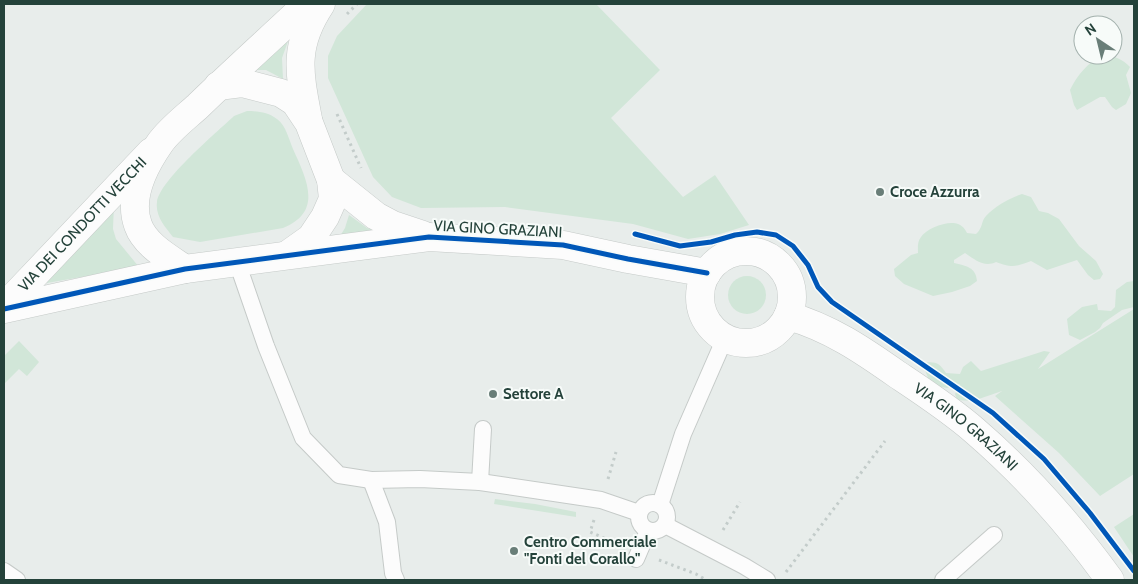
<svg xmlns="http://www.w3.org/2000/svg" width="1138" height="584" font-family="Cabin,sans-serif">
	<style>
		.green { fill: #d1e6d8 }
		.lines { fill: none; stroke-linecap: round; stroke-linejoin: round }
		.service-casing { stroke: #c5cac8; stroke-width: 18 }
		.minor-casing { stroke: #c5cac8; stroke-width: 29 }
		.tertiary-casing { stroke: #c5cac8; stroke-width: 29 }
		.path { stroke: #c3ccca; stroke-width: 3; stroke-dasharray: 2.5 4; stroke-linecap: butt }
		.service { stroke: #fcfcfc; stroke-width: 16 }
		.minor { stroke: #fcfcfc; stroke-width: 28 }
		.tertiary { stroke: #fcfcfc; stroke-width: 28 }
		.cycleway-casing { stroke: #f7fbf9; stroke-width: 8 }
		.cycleway { stroke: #0057b8; stroke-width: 5 }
		.poi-dot { fill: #697e78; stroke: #f7fbf9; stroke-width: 2 }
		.labels { text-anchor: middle; stroke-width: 4; stroke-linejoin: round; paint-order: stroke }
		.poi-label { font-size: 15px; font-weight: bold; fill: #24423a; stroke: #f7fbf9; text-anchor: start }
		.street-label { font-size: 15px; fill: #24423a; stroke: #f7fbf9 }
	</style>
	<rect width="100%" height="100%" fill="#e8edeb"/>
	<!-- green -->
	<g class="green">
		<path d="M 367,4 L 596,4 L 660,70 L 611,118 L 683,197 L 715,175 L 749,225 L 720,234 L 688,239 L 633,224 L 505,207 L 421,208 L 392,197 L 373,177 L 328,78 L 328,56 L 337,36 Z"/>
		<path d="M 292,30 L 282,58 L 283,79 L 266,70 L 249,70 Z"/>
		<path d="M 1102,55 C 1112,55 1123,59 1130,67 L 1126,75 L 1131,93 L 1126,104 L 1116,110 L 1112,107 L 1105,97 L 1100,97 L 1077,110 L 1074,105 L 1070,90 C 1078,74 1087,64 1102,55 Z"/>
		<path d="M 247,111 C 257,111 268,112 277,119 C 286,125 289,140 293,149 C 306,178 324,212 283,228 L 200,242 L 173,237 C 165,227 155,216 157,202 C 160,180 216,133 234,116 Z"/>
		<path d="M 1022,194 L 1031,197 L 1039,211 L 1048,213 L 1059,219 L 1079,246 L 1096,261 L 1103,274 L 1100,279 L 1094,280 L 1088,275 L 1077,260 L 1047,270 L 1031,261 C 1015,267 1012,268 996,262 C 984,268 974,259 965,253 L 954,260 L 954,263 C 966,266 976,267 977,281 L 970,286 L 952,292 L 933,296 L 904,284 L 895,276 L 894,269 L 911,255 L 918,253 C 918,248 917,242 921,237 C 927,228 948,220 958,224 C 963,226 965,229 967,233 L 976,234 C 983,228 981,221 986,216 C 995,206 1010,198 1022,194 Z"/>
		<path d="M 114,204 L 113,229 L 116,239 L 139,267 L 41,284 Z"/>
		<path d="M 349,215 L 367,228 L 391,236 L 337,241 L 345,228 Z"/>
		<circle cx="747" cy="295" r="19"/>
		<path d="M 1134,281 L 1134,307 L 1122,310 L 1103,323 L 1100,328 L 1095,332 L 1080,340 L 1069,335 L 1067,319 L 1082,307 L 1097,304 L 1098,310 L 1111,311 L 1115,307 L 1116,290 L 1127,282 Z"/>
		<path d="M 1134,309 L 1134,474 L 1100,496 L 1059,453 L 995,396 L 1002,391 L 973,401 L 957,400 L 955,394 L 960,384 L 947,388 L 931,385 L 922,363 C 935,361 939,362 946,373 L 960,374 L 963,367 L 971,361 L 981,371 L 1044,351 L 1050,352 L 1038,369 Z"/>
		<path d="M 19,341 L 39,362 L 27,376 L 19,369 L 4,384 L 4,356 Z"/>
		<path d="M 495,499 L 535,504 L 576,512 L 576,517 L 494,504 Z"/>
		<path d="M 1134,514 L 1134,557 L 1114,527 Z"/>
	</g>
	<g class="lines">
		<defs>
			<g id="service">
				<path d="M 237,262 L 266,346 L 303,438 L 339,475 L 371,480 L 420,479 L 480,482 L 601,500 L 639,513"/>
				<path d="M 371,480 L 387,522 L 393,573 L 396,580"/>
				<path d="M 480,482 L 483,429"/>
				<circle cx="653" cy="517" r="14"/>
				<path d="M 660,505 L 683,434 L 725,338"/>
				<path d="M 665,525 L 744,566 L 767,580"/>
				<path d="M 636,559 L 648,531"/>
				<path d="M 4,571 L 17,580"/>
				<path d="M 943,580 L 994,535"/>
			</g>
			<g id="minor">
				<path id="s1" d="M 4,307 L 151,152"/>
				<path d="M 4,309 L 185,269"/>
			</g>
			<g id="tertiary">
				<path d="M 307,4 C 271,38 234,71 198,106 C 186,117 170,129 160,143 C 144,166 128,197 138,225 C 145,245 169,258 185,269 L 429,237 L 563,245 L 628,259 L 707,273"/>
				<path d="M 218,86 L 242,83 L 281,93 L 295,102 L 309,123 L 331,180 L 333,199 L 325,217 L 311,238 L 287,255"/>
				<path d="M 308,119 C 299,72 293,46 321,4"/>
				<path d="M 331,180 L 376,216 L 393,225 L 423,235"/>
				<circle cx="746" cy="297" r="46"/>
				<path id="s2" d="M 788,316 C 829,327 864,351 898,375 C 925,393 951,410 975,431 C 1026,475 1071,526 1110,580"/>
			</g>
		</defs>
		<!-- service casing -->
		<use href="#service" class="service-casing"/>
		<!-- minor casing -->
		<use href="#minor" class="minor-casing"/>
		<!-- tertiary casing -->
		<use href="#tertiary" class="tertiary-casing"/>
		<!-- path -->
		<g class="path">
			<path d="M 347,14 L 357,4"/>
			<path d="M 337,114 L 361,168"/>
			<path d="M 608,479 L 616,452"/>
			<path d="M 594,520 L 590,532 L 620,545"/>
			<path d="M 723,530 L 740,502"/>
			<path d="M 659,560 L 696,574 L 706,580"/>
			<path d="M 786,572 L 885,441"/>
		</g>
		<!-- service -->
		<use href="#service" class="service"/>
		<!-- minor -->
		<use href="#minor" class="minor"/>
		<!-- tertiary -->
		<use href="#tertiary" class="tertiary"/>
		<defs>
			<g id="cycleway">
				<path d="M 635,234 L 680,246 L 711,242 L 735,235 L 757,232 L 776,235 L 793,246 L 808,265 L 818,287 L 832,302 L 993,413 L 1044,459 L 1090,513 L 1134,571"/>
				<path d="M 4,309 L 185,269 L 429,237 L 563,245 L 628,259 L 707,273"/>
			</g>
		</defs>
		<!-- cycleway casing -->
		<use href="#cycleway" class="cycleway-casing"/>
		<!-- cycleway -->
		<use href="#cycleway" class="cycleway"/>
	</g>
	<!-- markers -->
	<g class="poi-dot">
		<circle cx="880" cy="192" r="5"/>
		<circle cx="493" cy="394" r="5"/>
		<circle cx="514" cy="551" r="5"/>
	</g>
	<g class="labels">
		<!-- poi labels -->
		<g class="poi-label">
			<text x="890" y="197">Croce Azzurra</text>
			<text x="503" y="399">Settore A</text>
			<text x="524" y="547">Centro Commerciale<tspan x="524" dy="17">"Fonti del Corallo"</tspan></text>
		</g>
		<!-- street labels -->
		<g class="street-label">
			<text dy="5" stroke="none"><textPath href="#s1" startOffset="114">VIA DEI CONDOTTI VECCHI</textPath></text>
			<text transform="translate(498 229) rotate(3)" y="5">VIA GINO GRAZIANI</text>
			<text dy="5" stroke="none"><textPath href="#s2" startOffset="211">VIA GINO GRAZIANI</textPath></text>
		</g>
	</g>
	<!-- border -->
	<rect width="1138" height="584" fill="none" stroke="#24423a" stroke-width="10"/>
	<!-- north arrow -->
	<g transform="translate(1098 40) rotate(325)"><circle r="24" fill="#f7fbf9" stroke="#a3b1ad"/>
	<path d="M0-4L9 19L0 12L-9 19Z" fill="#697e78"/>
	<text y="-8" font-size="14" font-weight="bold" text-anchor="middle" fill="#24423a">N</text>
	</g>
</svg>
